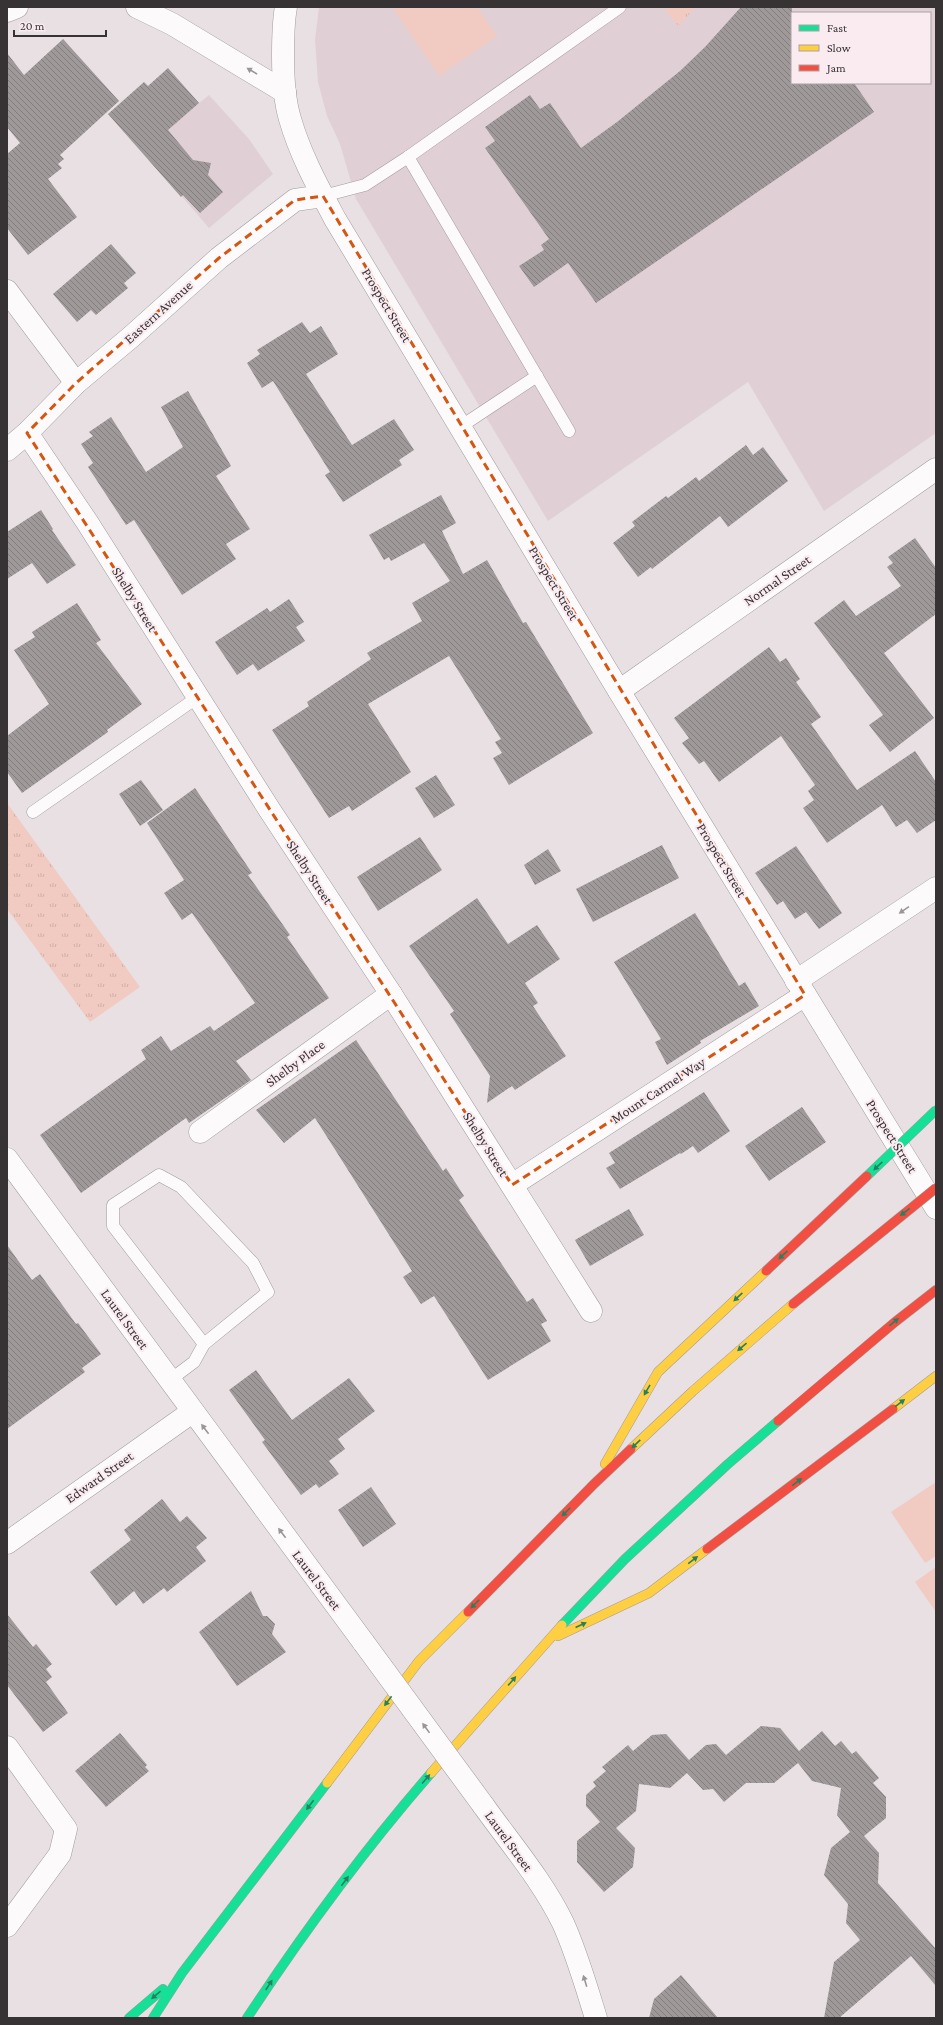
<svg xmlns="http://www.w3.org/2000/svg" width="943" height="2025" font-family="'Crimson Pro',serif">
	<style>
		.built { fill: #e0d0d6; fill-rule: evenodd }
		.grass { fill: url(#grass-tufts) }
		.pitch { fill: #f1cbc1 }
		.building { fill: url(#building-back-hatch) }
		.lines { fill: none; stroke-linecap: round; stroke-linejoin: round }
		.lane-casing { stroke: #a29c9e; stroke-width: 13 }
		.street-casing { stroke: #a29c9e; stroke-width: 23 }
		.fast-casing { stroke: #a29c9e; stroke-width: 10 }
		.slow-casing { stroke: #a29c9e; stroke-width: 10 }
		.jam-casing { stroke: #a29c9e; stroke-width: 10 }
		.lane { stroke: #fcfafb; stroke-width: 12 }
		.street { stroke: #fcfafb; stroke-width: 22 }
		.fast { stroke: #16e098; stroke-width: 9 }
		.slow { stroke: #ffcf43; stroke-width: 9 }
		.jam { stroke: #f24e42; stroke-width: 9 }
		.street-bridge-casing { stroke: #a29c9e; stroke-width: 23; stroke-linecap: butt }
		.fast-bridge-casing { stroke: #a29c9e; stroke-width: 10; stroke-linecap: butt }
		.jam-bridge-casing { stroke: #a29c9e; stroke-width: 10; stroke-linecap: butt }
		.street-bridge { stroke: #fcfafb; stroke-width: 22 }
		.fast-bridge { stroke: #16e098; stroke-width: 9 }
		.jam-bridge { stroke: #f24e42; stroke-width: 9 }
		.oneway { fill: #9a9698 }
		.oneway2 { fill: #288061 }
		.marked { fill: none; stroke: #d65510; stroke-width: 3; stroke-dasharray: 8 5; stroke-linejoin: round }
		.labels { text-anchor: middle; stroke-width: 4; stroke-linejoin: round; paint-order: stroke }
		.street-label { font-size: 14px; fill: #373234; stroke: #f9ebf0 }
	</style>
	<defs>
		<pattern id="grass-tufts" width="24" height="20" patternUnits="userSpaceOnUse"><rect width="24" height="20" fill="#f1cbc1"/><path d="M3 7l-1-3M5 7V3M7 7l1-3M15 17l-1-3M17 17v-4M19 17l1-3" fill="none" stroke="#cfafa6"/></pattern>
		<pattern id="building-back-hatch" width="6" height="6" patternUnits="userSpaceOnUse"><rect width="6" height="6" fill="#9f999a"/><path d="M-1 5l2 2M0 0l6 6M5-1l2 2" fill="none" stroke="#827d7e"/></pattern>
	</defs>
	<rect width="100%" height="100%" fill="#e8e0e3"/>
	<!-- built -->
	<g class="built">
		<path d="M 319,7 L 936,7 L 936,433 L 824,511 L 748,382 L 548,521 L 356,199 L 340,144 L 327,116 L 318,82 L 315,40 ZM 792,13 L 930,13 L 930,83 L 792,83 Z"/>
		<path d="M 209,95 L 249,139 L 273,174 L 209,228 L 142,150 Z"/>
	</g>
	<!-- grass -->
	<g class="grass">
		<path d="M 663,7 L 696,7 L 678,26 Z"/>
		<path d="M 7,803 L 140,987 L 90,1022 L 7,909 Z"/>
	</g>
	<!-- pitch -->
	<g class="pitch">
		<path d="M 392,7 L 477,7 L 497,36 L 439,76 Z"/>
		<path d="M 936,1482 L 936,1556 L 925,1563 L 891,1512 Z"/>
		<path d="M 936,1567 L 936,1612 L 915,1582 Z"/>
	</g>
	<!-- building -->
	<g class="building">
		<path d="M 741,7 L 792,7 L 792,83 L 854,83 L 874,112 L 596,303 L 568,263 L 534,287 L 519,266 L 544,250 L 541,245 L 549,239 L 485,148 L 495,141 L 485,127 L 530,95 L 540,109 L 550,103 L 581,148 L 617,122 L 680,71 L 705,47 Z"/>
		<path d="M 63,39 L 119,101 L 60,155 L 64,159 L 58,164 L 62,168 L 48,179 L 77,217 L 28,255 L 7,228 L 7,154 L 20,143 L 7,127 L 7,53 L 24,75 Z"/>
		<path d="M 168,68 L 199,103 L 168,130 L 193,160 L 211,163 L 208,175 L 223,192 L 200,213 L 183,195 L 181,197 L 108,114 L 144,82 L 148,86 Z"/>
		<path d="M 111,244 L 136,273 L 124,283 L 128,288 L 96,315 L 91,310 L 77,322 L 53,294 Z"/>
		<path d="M 302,322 L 310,333 L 321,326 L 338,354 L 306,374 L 352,445 L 394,419 L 414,450 L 399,460 L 402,465 L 343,502 L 325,475 L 330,472 L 273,381 L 262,388 L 247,363 L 260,354 L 257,350 Z"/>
		<path d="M 188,391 L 231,466 L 216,476 L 250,529 L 226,544 L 236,559 L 182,595 L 134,520 L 126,525 L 88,467 L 93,463 L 81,444 L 93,436 L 89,432 L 111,417 L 146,472 L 183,447 L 161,407 Z"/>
		<path d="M 746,445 L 753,455 L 763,447 L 788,481 L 728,527 L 720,516 L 652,569 L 651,567 L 638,577 L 613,543 L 635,526 L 632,522 L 666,496 L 668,498 L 696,477 L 699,481 Z"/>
		<path d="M 441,495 L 456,523 L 442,531 L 463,574 L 487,560 L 523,623 L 526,622 L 593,733 L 509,785 L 493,758 L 502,753 L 495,742 L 501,739 L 449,656 L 368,704 L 411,772 L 352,811 L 349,806 L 329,818 L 272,730 L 309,706 L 307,702 L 371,659 L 367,653 L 422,621 L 412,603 L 450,581 L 424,543 L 391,561 L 389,557 L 384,560 L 369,535 Z"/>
		<path d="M 41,510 L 53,529 L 52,530 L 76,565 L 47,584 L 32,563 L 7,579 L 7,532 Z"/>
		<path d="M 915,538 L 936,568 L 936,614 L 884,653 L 934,718 L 890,752 L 869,725 L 883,715 L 814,623 L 844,600 L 856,616 L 901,586 L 887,567 L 893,563 L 888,557 Z"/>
		<path d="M 289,599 L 304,622 L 296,627 L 305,641 L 258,671 L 253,664 L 237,675 L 215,642 L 267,608 L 270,612 Z"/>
		<path d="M 77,603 L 101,640 L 96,643 L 142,704 L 107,730 L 108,732 L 22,793 L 7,772 L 7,736 L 49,704 L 14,650 L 35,637 L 32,632 Z"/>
		<path d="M 769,647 L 780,662 L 786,658 L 800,679 L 796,682 L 821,717 L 811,724 L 857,790 L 915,751 L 936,782 L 936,820 L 917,833 L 907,820 L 896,827 L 882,805 L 827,843 L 803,808 L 814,800 L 808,791 L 815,785 L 781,736 L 719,782 L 704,761 L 699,764 L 682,743 L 689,738 L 674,718 Z"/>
		<path d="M 436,775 L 455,805 L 434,818 L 415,788 Z"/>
		<path d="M 141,780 L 163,810 L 140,826 L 119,794 Z"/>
		<path d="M 195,788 L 252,873 L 248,875 L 290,935 L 287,937 L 329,998 L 236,1061 L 251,1080 L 189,1123 L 186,1118 L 81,1193 L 40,1135 L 146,1059 L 141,1050 L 161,1036 L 171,1051 L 210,1026 L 214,1031 L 255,1003 L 192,913 L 182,920 L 164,893 L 184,880 L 147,823 Z"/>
		<path d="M 420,837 L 442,870 L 378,911 L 357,877 Z"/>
		<path d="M 662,845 L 679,878 L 593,922 L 576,889 Z"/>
		<path d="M 796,846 L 842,913 L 819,929 L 806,912 L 795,919 L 783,901 L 777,905 L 755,873 Z"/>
		<path d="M 548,849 L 561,871 L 535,885 L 524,865 Z"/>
		<path d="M 477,898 L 508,944 L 537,925 L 560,959 L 525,983 L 538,1003 L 533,1006 L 566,1056 L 515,1090 L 512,1086 L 487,1103 L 490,1076 L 450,1014 L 454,1011 L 409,946 Z"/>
		<path d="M 695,913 L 739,986 L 745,982 L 759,1006 L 700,1041 L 701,1043 L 667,1065 L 655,1042 L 661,1039 L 614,962 Z"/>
		<path d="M 356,1040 L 443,1171 L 446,1168 L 464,1196 L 459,1200 L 527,1302 L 533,1298 L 547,1321 L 541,1324 L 551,1341 L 488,1380 L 434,1296 L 421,1304 L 403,1277 L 412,1271 L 315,1118 L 284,1143 L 256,1110 Z"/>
		<path d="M 704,1092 L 730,1131 L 698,1153 L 693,1146 L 681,1154 L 680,1153 L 620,1189 L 606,1168 L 615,1163 L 609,1153 Z"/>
		<path d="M 802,1107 L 826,1142 L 769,1181 L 745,1146 Z"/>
		<path d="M 629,1209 L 644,1235 L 590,1266 L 575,1240 Z"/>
		<path d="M 7,1245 L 32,1280 L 40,1274 L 76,1324 L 78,1323 L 101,1354 L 82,1368 L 85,1372 L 7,1429 Z"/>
		<path d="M 256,1370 L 292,1420 L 349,1378 L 375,1411 L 338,1439 L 345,1449 L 329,1461 L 339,1474 L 319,1488 L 316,1484 L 301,1495 L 262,1442 L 265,1440 L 229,1390 Z"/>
		<path d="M 371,1487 L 396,1524 L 363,1547 L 338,1510 Z"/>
		<path d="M 162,1499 L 180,1522 L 187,1516 L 207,1538 L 196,1547 L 206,1561 L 167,1592 L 164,1588 L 143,1604 L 134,1591 L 116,1606 L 90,1572 L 131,1540 L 124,1530 Z"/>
		<path d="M 251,1591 L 263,1616 L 267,1616 L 275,1624 L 272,1634 L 286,1652 L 237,1686 L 199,1632 Z"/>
		<path d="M 7,1614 L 33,1647 L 36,1644 L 52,1664 L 46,1669 L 52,1677 L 46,1682 L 68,1713 L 43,1732 L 7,1685 Z"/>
		<path d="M 761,1726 L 780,1728 L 799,1751 L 822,1731 L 835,1746 L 841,1741 L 852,1754 L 856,1751 L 879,1778 L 873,1783 L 886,1797 L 886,1818 L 864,1836 L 879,1853 L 878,1883 L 936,1949 L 936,1986 L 911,1956 L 839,2018 L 824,2018 L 834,1962 L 860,1940 L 846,1923 L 848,1904 L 824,1875 L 831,1848 L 850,1832 L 837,1815 L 841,1788 L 812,1781 L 798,1763 L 774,1783 L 746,1783 L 724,1802 L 713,1789 L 703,1790 L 687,1773 L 670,1788 L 639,1784 L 636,1811 L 616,1828 L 635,1848 L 633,1867 L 604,1892 L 577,1862 L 577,1841 L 600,1822 L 586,1806 L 586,1795 L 596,1786 L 593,1782 L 606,1771 L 602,1767 L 628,1745 L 633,1751 L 652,1735 L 666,1734 L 689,1760 L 706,1745 L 716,1744 L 726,1755 Z"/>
		<path d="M 120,1733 L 147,1765 L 145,1767 L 149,1771 L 106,1807 L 75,1771 Z"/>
		<path d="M 681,1975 L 718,2018 L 649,2018 L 654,1999 Z"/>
	</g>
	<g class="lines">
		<defs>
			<g id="lane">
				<path d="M 408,157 L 569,431"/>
				<path d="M 323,196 L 365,185 L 408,157 L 620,7"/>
				<path d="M 460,427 L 537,376"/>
				<path d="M 33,812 L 198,697"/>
				<path d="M 170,1380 L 194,1362 L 204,1344 L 268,1292 L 253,1263 L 181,1187 L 159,1175 L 113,1205 L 113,1226 L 204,1344"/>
			</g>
			<g id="street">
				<path d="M 137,7 L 172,24 L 285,92"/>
				<path d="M 286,7 C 283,23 283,39 283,56 C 283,76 284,99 290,119 C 300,154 318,187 335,219 L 619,691 L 936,1208"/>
				<path d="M 7,11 L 17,7"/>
				<path d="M 7,291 L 76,383"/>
				<path d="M 27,433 L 87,522 L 269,809 L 391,994 L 591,1311"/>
				<path d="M 7,450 L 27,433 L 76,383 L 131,337 L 219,258 L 295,200 L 323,196"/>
				<path d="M 619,691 L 936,469"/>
				<path d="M 796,981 L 936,888"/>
				<path d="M 200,1132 L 391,994"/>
				<path d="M 7,1159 L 364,1643"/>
				<path d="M 512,1185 L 805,995"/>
				<path d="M 7,1543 L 192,1412"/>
				<path d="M 7,1747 L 66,1829 L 60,1854 L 7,1926"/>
				<path d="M 483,1805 C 510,1843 542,1880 563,1923 C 577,1954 586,1986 596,2018"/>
			</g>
			<g id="fast">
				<path d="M 562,1625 L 625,1559 L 728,1464 L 778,1421"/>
				<path d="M 129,2018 L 163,1989"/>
				<path d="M 153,2018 L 182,1973 L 327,1783"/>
				<path d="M 247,2018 C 303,1933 364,1850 431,1773"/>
			</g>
			<g id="slow">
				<path d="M 893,1409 L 936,1376"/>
				<path d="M 631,1449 L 693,1391 L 793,1304"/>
				<path d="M 605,1464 L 658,1372 L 766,1271"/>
				<path d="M 558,1636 L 649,1593 L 707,1549"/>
				<path d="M 431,1773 L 562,1625"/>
				<path d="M 327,1783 L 419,1661 L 468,1612"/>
			</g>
			<g id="jam">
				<path d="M 778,1421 L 895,1322 L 936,1290"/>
				<path d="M 707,1549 L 893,1409"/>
				<path d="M 468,1612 L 594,1484 L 631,1449"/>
			</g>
		</defs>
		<!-- lane casing -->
		<use href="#lane" class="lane-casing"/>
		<!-- street casing -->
		<use href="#street" class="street-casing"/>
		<!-- fast casing -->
		<use href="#fast" class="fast-casing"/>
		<!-- slow casing -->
		<use href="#slow" class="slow-casing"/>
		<!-- jam casing -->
		<use href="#jam" class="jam-casing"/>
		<!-- lane -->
		<use href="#lane" class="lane"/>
		<!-- street -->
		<use href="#street" class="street"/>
		<!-- fast -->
		<use href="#fast" class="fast"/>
		<!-- slow -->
		<use href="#slow" class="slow"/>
		<!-- jam -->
		<use href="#jam" class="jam"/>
		<defs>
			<path id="street-bridge" d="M 364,1643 L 483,1805"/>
			<path id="fast-bridge" d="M 867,1176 L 936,1110"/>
			<g id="jam-bridge">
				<path d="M 766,1271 L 867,1176"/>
				<path d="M 793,1304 L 936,1188"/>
			</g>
		</defs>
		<!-- street-bridge casing -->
		<use href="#street-bridge" class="street-bridge-casing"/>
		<!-- fast-bridge casing -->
		<use href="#fast-bridge" class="fast-bridge-casing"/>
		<!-- jam-bridge casing -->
		<use href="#jam-bridge" class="jam-bridge-casing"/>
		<!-- street-bridge -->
		<use href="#street-bridge" class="street-bridge"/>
		<!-- fast-bridge -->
		<use href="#fast-bridge" class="fast-bridge"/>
		<!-- jam-bridge -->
		<use href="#jam-bridge" class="jam-bridge"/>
	</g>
	<!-- one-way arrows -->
	<defs><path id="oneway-solid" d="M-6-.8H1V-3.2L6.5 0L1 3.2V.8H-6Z"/></defs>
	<g class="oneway">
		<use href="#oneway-solid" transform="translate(252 71) rotate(-149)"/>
		<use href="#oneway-solid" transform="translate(904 910) rotate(146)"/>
		<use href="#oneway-solid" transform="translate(205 1429) rotate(-127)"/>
		<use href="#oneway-solid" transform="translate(282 1533) rotate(-127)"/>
		<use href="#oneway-solid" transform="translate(426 1728) rotate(-126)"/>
		<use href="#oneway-solid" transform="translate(585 1981) rotate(-107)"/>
	</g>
	<g class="oneway2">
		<use href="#oneway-solid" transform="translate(878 1166) rotate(137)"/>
		<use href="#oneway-solid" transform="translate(905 1212) rotate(142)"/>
		<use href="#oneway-solid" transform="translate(783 1255) rotate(137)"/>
		<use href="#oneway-solid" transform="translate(738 1297) rotate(137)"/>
		<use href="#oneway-solid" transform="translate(894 1322) rotate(-39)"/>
		<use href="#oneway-solid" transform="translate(742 1347) rotate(139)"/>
		<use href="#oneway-solid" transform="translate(647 1390) rotate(120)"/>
		<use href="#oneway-solid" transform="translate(900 1403) rotate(-37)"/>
		<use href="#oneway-solid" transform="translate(636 1444) rotate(136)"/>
		<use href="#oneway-solid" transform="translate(797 1482) rotate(-37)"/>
		<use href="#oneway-solid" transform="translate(566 1512) rotate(135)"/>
		<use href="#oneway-solid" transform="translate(693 1560) rotate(-37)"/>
		<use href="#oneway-solid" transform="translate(475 1604) rotate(135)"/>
		<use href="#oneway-solid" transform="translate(581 1625) rotate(-25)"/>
		<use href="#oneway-solid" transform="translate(512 1681) rotate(-49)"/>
		<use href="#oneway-solid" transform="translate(388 1701) rotate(127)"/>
		<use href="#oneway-solid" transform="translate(426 1779) rotate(-49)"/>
		<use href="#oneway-solid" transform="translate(310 1805) rotate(127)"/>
		<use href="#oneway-solid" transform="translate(345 1881) rotate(-53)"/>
		<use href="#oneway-solid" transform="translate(269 1985) rotate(-57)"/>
		<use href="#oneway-solid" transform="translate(156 1995) rotate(140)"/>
	</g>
	<!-- marked area -->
	<path class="marked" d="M 323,196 L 805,995 L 512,1185 L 27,433 L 76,383 L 219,258 L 295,200 Z"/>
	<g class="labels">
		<!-- street labels -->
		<g class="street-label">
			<text transform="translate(387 305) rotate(59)" y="5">Prospect Street</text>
			<text transform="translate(158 312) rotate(-42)" y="5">Eastern Avenue</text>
			<text transform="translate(777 580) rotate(-35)" y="5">Normal Street</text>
			<text transform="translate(554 583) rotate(59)" y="5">Prospect Street</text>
			<text transform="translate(135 599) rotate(58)" y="5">Shelby Street</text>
			<text transform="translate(722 860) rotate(59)" y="5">Prospect Street</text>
			<text transform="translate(310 872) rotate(57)" y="5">Shelby Street</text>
			<text transform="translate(295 1063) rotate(-36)" y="5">Shelby Place</text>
			<text transform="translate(658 1090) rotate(-33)" y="5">Mount Carmel Way</text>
			<text transform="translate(892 1136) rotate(58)" y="5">Prospect Street</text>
			<text transform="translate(486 1144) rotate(58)" y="5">Shelby Street</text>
			<text transform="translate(125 1319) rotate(54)" y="5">Laurel Street</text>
			<text transform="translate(99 1477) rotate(-35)" y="5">Edward Street</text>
			<text transform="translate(317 1580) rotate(53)" y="5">Laurel Street</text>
			<text transform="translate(509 1841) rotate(54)" y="5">Laurel Street</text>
		</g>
	</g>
	<!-- border -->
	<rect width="943" height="2025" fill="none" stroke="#373234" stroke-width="16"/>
	<!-- legend -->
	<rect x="791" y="12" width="140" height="72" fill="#f9ebf0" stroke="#aba1a5"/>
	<rect x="799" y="25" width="20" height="6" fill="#16e098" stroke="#aba1a5"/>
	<text x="827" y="32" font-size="12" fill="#373234">Fast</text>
	<rect x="799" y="45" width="20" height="6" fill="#ffcf43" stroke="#aba1a5"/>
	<text x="827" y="52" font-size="12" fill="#373234">Slow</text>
	<rect x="799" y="65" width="20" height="6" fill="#f24e42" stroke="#aba1a5"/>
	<text x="827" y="72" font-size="12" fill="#373234">Jam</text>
	<!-- scale -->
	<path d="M14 30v6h92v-6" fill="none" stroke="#373234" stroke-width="2"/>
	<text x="20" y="30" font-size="12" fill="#373234" stroke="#f9ebf0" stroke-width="3" paint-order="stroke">20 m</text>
</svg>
